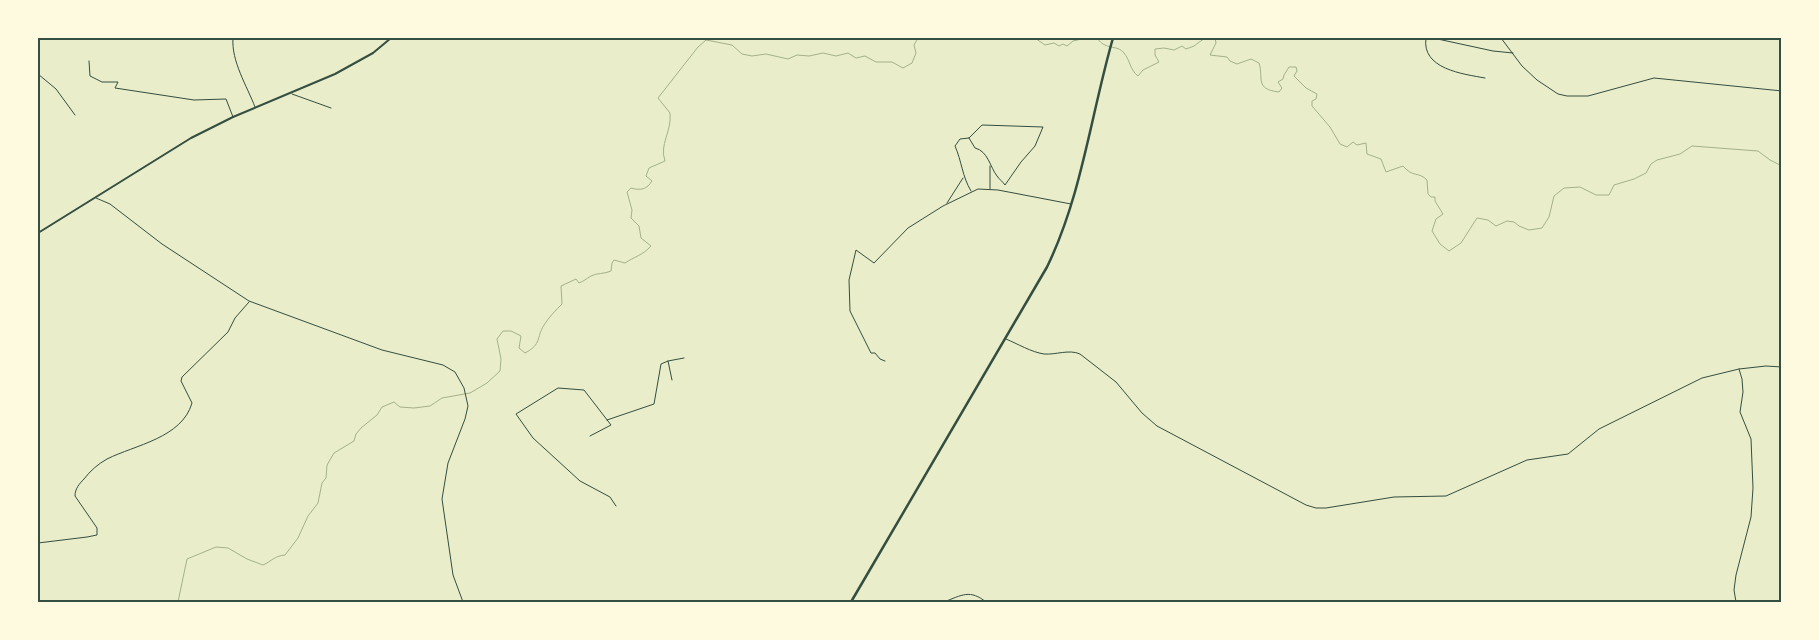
<svg xmlns="http://www.w3.org/2000/svg" width="1819" height="640" font-family="'DejaVu Sans',sans-serif">
	<style>
		.lines { fill: none; stroke-linecap: round; stroke-linejoin: round }
		.stream { stroke: #a3b18a; stroke-width: 1 }
		.minor { stroke: #344e41; stroke-width: 1 }
		.tertiary { stroke: #344e41; stroke-width: 2 }
		.primary { stroke: #344e41; stroke-width: 2.5 }
		.neatline { fill: none; stroke: #344e41; stroke-width: 2 }
	</style>
	<rect width="100%" height="100%" fill="#e9edc9"/>
	<g class="lines">
		<!-- stream -->
		<g class="stream">
			<path d="M 1035,38 L 1045,45 L 1054,43 L 1059,46 L 1063,44 L 1067,46 L 1073,41 L 1086,38"/>
			<path d="M 1095,38 L 1097,38 C 1106,51 1117,44 1124,53 C 1130,60 1130,70 1138,76 L 1143,70 L 1159,62 L 1155,55 L 1155,49 L 1164,48 L 1174,50 L 1182,46 L 1186,49 L 1194,46 L 1205,38"/>
			<path d="M 1215,38 L 1216,43 L 1210,55 L 1227,57 L 1230,61 L 1237,64 L 1251,59 L 1259,63 C 1264,78 1254,89 1279,92 L 1282,88 L 1278,82 L 1283,79 L 1284,75 L 1289,67 L 1296,67 L 1297,71 L 1294,76 L 1306,88 L 1317,94 L 1316,99 L 1312,101 L 1312,106 L 1330,127 L 1340,144 L 1347,147 L 1353,142 L 1357,145 L 1366,143 L 1367,154 L 1381,159 L 1386,172 L 1403,166 C 1413,178 1418,171 1427,180 L 1428,194 L 1431,197 L 1435,197 L 1435,201 L 1443,214 L 1436,219 L 1432,231 L 1440,244 L 1449,251 L 1461,243 L 1477,218 L 1488,220 L 1496,226 L 1507,221 L 1514,222 L 1519,226 L 1529,230 L 1542,228 L 1549,217 L 1554,196 L 1564,188 L 1580,187 L 1596,195 L 1609,195 L 1614,185 L 1634,179 L 1646,173 L 1651,164 L 1657,160 L 1680,154 L 1692,146 L 1758,151 L 1770,160 L 1782,166"/>
			<path d="M 178,602 L 187,559 L 216,547 L 228,548 L 247,559 L 263,565 C 272,561 274,556 285,555 L 298,538 L 308,516 L 318,503 L 322,483 L 326,478 L 327,465 L 334,453 L 354,441 L 356,434 L 361,428 L 377,415 L 382,407 L 394,402 L 400,407 L 414,408 L 430,406 L 442,398 L 470,393 L 487,383 L 500,371 L 501,359 L 497,339 L 503,331 L 511,331 L 521,336 L 519,348 L 525,353 C 542,344 536,338 544,325 C 549,317 556,310 562,304 L 561,286 L 576,279 L 579,283 C 584,281 586,279 591,276 C 596,273 605,274 611,271 L 612,263 L 614,260 L 625,263 C 634,257 643,255 651,246 L 641,238 L 639,226 L 631,218 L 632,210 L 627,192 L 631,188 C 641,191 647,189 652,181 L 646,176 L 649,168 L 665,161 C 659,144 672,132 670,113 L 658,98 L 698,47 L 706,40 L 732,45 L 742,54 L 752,56 L 766,54 L 788,59 L 797,55 L 809,56 L 823,53 L 836,56 L 848,53 L 856,58 L 865,56 L 876,62 L 892,62 L 903,68 L 912,63 L 916,53 L 914,45 L 918,38"/>
		</g>
		<!-- minor -->
		<g class="minor">
			<path d="M 233,38 C 231,61 247,86 255,107"/>
			<path d="M 1426,38 C 1421,69 1463,74 1485,78"/>
			<path d="M 1433,38 L 1493,51 L 1513,53"/>
			<path d="M 1501,38 L 1522,66 L 1537,80 L 1558,94 L 1567,96 L 1588,96 L 1654,78 L 1782,91"/>
			<path d="M 89,61 L 90,76 L 102,82 L 118,82 L 115,88 L 194,100 L 226,99 L 233,117"/>
			<path d="M 38,74 L 56,89 L 75,115"/>
			<path d="M 292,94 L 331,108"/>
			<path d="M 969,138 L 975,148 C 988,151 990,167 997,176 C 999,179 1003,182 1005,185 L 1021,162 L 1035,146 L 1043,127 L 982,125 L 969,138 L 960,139 L 955,146 C 962,162 962,176 971,191"/>
			<path d="M 990,189 L 990,166"/>
			<path d="M 96,198 L 110,204 L 162,244 L 249,301 L 382,350 L 443,365 L 455,372 L 464,388 L 468,406 L 465,419 L 448,463 L 442,499 L 453,575 L 463,602"/>
			<path d="M 947,203 L 963,178"/>
			<path d="M 1006,339 C 1018,344 1031,352 1044,354 C 1056,355 1069,349 1080,354 L 1116,382 L 1142,413 L 1157,426 L 1306,505 L 1316,508 L 1326,508 L 1394,497 L 1446,496 L 1527,460 L 1568,454 L 1599,429 L 1702,378 L 1739,369 L 1766,366 L 1782,367"/>
			<path d="M 668,361 L 684,358"/>
			<path d="M 885,361 L 880,359 L 875,353 L 871,353 L 850,311 L 849,280 L 856,250 L 874,263 L 908,228 L 943,206 L 978,189 L 998,190 L 1071,204"/>
			<path d="M 607,420 L 654,404 L 661,364 L 668,361 L 672,380"/>
			<path d="M 590,436 L 611,425 L 584,390 L 558,388 L 516,414 L 533,438 L 580,481 L 610,497 L 616,506"/>
			<path d="M 38,543 L 87,537 L 97,535 L 97,528 L 75,496 C 75,489 79,484 84,479 C 90,471 98,464 107,459 C 135,445 182,438 192,403 L 181,381 L 182,377 L 228,332 L 235,318 L 249,302"/>
			<path d="M 944,602 C 962,595 970,589 986,602"/>
			<path d="M 1736,602 L 1734,590 L 1736,575 L 1751,517 L 1753,488 L 1751,439 L 1740,412 L 1743,392 L 1742,379 L 1739,369"/>
		</g>
		<!-- tertiary -->
		<path class="tertiary" d="M 38,233 L 191,138 L 233,117 L 335,74 L 373,53 L 391,38"/>
		<!-- primary -->
		<path class="primary" d="M 851,602 L 1047,267 C 1082,195 1091,114 1113,38"/>
	</g>
	<!-- border -->
	<rect width="1819" height="640" fill="none" stroke="#fefae0" stroke-width="78"/>
	<rect x="39" y="39" width="1741" height="562" class="neatline"/>
</svg>
